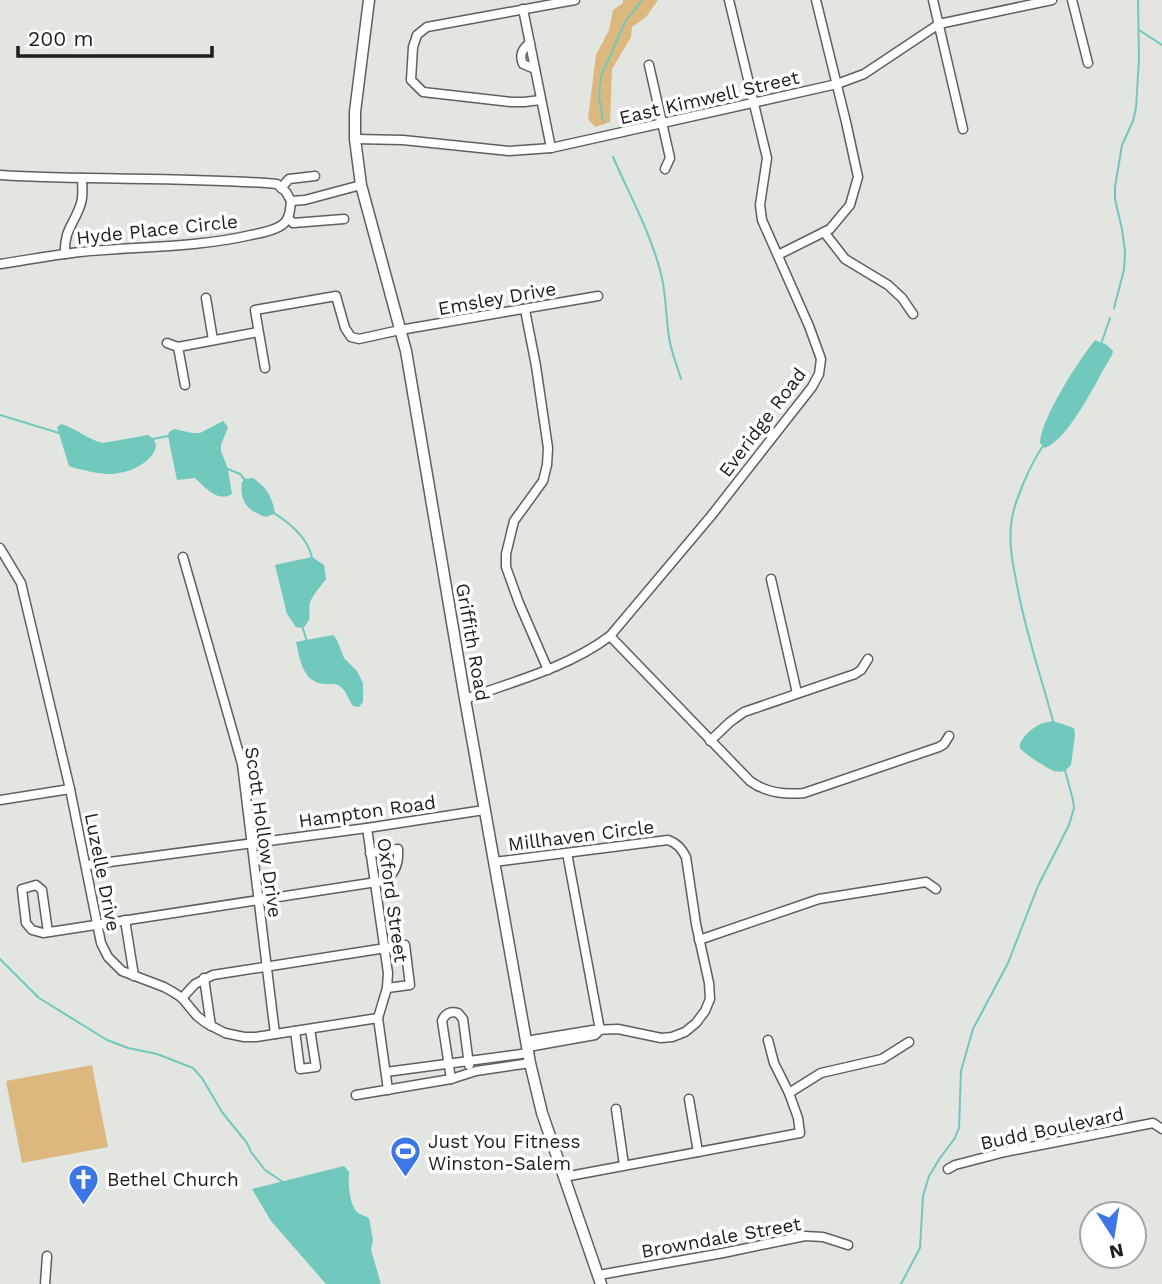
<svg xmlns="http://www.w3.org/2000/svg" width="1162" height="1284" font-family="'Work Sans',sans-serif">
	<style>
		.green { fill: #dcb87e }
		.water { fill: #71c8bc }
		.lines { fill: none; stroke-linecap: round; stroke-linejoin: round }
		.stream { stroke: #71c8bc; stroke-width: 2 }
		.minor-casing { stroke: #5e605c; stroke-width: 11 }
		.tertiary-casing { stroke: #5e605c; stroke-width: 13 }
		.minor { stroke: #fff; stroke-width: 8 }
		.tertiary { stroke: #fff; stroke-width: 10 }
		.labels { text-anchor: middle; stroke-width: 7; stroke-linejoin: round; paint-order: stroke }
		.street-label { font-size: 19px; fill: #1e1f1d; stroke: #fff }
		.poi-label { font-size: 19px; fill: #1e1f1d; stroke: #fff; text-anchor: start }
	</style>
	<rect width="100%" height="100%" fill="#e2e5e0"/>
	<!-- green -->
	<g class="green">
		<path d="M 623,0 L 658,0 L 646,17 L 632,27 L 631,37 L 612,69 L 610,122 L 595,127 L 588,119 L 596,55 L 609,30 L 613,10 L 623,3 Z"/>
		<path d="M 92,1065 L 108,1147 L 22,1163 L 6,1081 Z"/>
	</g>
	<!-- water -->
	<g class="water">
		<path d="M 1095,340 L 1107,345 L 1113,351 L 1112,355 C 1097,379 1071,437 1045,448 L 1040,443 C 1041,418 1079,360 1095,340 Z"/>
		<path d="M 223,421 L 228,427 L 221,445 L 221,451 L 228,469 L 232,494 C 218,503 206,488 195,478 L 177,480 L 168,436 L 169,432 L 174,429 L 192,433 L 200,433 Z"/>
		<path d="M 61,424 C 76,428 88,440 103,443 L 148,435 C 168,446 145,465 131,470 C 125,472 115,474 109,474 C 97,474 85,470 74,468 L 69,466 L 57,427 Z"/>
		<path d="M 253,478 C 267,487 272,497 275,513 C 268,517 266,518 259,514 C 244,508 240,497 242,482 L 245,479 Z"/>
		<path d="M 312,557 L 324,565 L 326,579 C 321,586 315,592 311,600 C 306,611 315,617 303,628 L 296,627 L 287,614 L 275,565 Z"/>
		<path d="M 333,635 L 337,640 L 344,658 L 357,671 L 363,683 L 363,702 L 359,707 L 353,706 C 349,700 346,691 341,687 C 337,683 330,684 325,684 C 303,683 300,660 296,642 Z"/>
		<path d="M 1053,721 L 1074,728 L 1075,735 L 1071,765 L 1065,771 C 1060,772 1059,772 1054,771 C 1048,769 1022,752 1020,748 C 1018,741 1031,729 1037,726 C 1041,723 1048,722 1053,721 Z"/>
		<path d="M 344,1166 L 349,1172 C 348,1183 349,1205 358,1213 C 361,1215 365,1216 369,1218 L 373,1240 L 371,1250 L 381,1284 L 326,1284 L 271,1221 L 252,1189 Z"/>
	</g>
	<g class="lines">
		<!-- stream -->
		<g class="stream">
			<path d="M 1139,30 L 1162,45"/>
			<path d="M 603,121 L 599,96 L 601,76 L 625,22 L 642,0"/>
			<path d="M 613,157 C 630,196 652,235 662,278 C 666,297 666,317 669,337 C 671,352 677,365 681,379"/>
			<path d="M 1114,308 L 1124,270 L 1125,251 L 1122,229 L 1115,199 L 1115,187 L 1122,145 L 1133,121 L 1136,108 L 1139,59 L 1138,0"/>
			<path d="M 1101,344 L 1110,318"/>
			<path d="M 0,415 L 59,433"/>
			<path d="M 153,439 L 168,436"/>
			<path d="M 1043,446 C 1031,463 1012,505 1011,526 C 1009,546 1013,565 1017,585 C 1025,631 1041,676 1053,721"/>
			<path d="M 228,469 L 240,474 L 246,481"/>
			<path d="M 274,513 C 291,524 308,538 312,558"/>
			<path d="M 302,626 L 307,641"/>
			<path d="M 0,959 L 39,998 L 107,1040 L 128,1048 L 157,1054 L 193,1068 L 202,1078 L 222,1112 L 247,1143 L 251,1152 L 265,1170 L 283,1182"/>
			<path d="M 901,1284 L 920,1248 L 923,1196 L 929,1176 L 940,1158 L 955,1138 L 959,1128 L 961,1071 L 973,1029 L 1008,963 L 1038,886 L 1069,825 L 1074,808 L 1073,800 L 1065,770"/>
		</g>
		<defs>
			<g id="minor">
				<path d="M 933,0 L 963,129"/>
				<path d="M 1072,0 L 1088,63"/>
				<path d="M 523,9 L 551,148"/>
				<path d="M 530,43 C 522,49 519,55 523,64 L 535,69"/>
				<path d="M 649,65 L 670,158 L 665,169"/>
				<path d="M 541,100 L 524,102 L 511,102 L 423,92 L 411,80 L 413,47 L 417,35 L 427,27 L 575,0"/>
				<path d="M 355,139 L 403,140 L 509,151 L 551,148 L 837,84 L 864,74 L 939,24 L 1052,0"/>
				<path d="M 0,175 C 92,181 184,176 277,184 L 286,192 L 291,201 C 290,210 290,219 282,225 C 274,231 261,233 251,235 C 195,248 137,246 80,252 C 53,255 27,260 0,264"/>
				<path d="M 281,188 L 289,179 L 315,176"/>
				<path d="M 291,201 L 305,200 L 361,185"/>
				<path d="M 288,218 L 293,223 L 344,219"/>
				<path d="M 824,232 L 845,259 L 888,285 L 902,298 L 913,314"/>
				<path d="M 65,254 C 64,230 73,226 80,206 C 84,197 82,187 82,178"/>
				<path d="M 778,255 L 830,229 L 850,205 L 858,177 L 846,122 L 816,0"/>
				<path d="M 206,298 L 213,340"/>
				<path d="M 525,310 L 536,366 L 548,448 L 547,465 L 543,481 L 514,521 L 506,554 L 506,567 L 519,603 L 548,670"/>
				<path d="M 167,343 L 178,347 L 258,332"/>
				<path d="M 178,347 L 185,385"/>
				<path d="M 265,368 L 255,310 L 336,296 L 345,328 L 351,337 L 359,339 L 400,330 L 598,296"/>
				<path d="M 0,548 L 21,583 L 70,789 L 101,943 L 108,957 L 122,971 L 164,987 L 173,992 L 182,998 L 197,1016 L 206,1023 L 225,1033 L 244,1037 L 256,1037 L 378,1018"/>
				<path d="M 183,557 L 242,764 L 275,1034"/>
				<path d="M 771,579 L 797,693"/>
				<path d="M 610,636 L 750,781 C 766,793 784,795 804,793 L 939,747 L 944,744 L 949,736"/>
				<path d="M 465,699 C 515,681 567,668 610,636 L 711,516 L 812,387 L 819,374 L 821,359 L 809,326 L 762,220 L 760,205 L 767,158 L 729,0"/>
				<path d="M 710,741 L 730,722 L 744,712 L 855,674 L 861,670 L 868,659"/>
				<path d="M 0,800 L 70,789"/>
				<path d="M 367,828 L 388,973 L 387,988 L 378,1018 L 388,1090"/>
				<path d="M 567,853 L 600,1030"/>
				<path d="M 494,862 L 668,840 C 677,843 681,848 686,857 L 696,924 L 709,983 L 710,999 L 705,1011 L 696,1023 L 685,1032 L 672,1037 L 661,1038 L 618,1029 L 593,1030 L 526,1041"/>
				<path d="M 87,865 L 367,828 L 484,810"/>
				<path d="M 125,920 L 134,976"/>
				<path d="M 48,932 L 42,890 L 36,885 L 22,889 L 26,923 L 32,930 L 43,933 L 383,881 C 396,874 399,863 398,849 L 370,853"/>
				<path d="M 699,940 L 819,899 L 926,882 L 936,889"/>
				<path d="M 204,978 L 211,1026"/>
				<path d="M 182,998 L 195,984 L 213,975 L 405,945 L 410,985 L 387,988"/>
				<path d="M 295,1031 L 300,1069 L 316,1067 L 310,1029"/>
				<path d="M 528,1047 L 595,1035 L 598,1032"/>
				<path d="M 386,1072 L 529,1053"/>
				<path d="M 451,1079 L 442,1021 C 445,1013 451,1011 458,1013 L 463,1019 L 469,1065"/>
				<path d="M 789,1093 L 821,1073 L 882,1059 L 909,1042"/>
				<path d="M 356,1095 L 451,1079 L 476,1071 L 530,1063"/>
				<path d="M 689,1099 L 698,1152"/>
				<path d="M 616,1109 L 624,1165"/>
				<path d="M 948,1169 L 955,1165 L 1005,1152 L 1153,1123 L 1162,1129"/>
				<path d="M 564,1177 L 800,1133 L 798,1118 L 789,1093 L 774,1063 L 768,1040"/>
				<path d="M 599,1275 L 723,1253 L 805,1236 L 823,1237 L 848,1245"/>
				<path d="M 45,1284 L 47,1256"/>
			</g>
			<path id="tertiary" d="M 369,0 L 355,112 L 355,139 L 361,185 L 406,351 L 465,699 L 530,1063 L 542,1113 L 601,1284"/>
		</defs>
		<!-- minor casing -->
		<use href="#minor" class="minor-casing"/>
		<!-- tertiary casing -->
		<use href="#tertiary" class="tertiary-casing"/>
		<!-- minor -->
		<use href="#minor" class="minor"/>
		<!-- tertiary -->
		<use href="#tertiary" class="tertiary"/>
	</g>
	<!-- icons -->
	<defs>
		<symbol id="stadium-pin" viewBox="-11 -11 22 30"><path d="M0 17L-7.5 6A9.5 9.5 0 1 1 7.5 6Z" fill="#3d76e5" stroke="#fff"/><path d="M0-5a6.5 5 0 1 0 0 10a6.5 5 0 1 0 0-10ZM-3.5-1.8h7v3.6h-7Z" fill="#fff"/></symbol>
		<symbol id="church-pin" viewBox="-11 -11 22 30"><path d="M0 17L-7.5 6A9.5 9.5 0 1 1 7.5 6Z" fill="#3d76e5" stroke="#fff"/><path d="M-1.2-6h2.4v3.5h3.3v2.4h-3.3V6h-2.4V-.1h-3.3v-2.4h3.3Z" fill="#fff"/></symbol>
	</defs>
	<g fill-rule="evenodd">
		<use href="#stadium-pin" x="388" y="1134" width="35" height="47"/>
		<use href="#church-pin" x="66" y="1162" width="35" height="47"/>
	</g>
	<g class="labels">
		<!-- street labels -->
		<g class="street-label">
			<text transform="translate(709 97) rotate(-13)" y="7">East Kimwell Street</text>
			<text transform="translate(157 229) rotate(-6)" y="7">Hyde Place Circle</text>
			<text transform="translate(497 298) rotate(-10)" y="7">Emsley Drive</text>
			<text transform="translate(762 422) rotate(-53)" y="7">Everidge Road</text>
			<text transform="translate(473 642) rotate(80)" y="7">Griffith Road</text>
			<text transform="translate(367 811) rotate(-8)" y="7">Hampton Road</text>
			<text transform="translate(264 832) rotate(82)" y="7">Scott Hollow Drive</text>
			<text transform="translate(581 835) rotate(-7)" y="7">Millhaven Circle</text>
			<text transform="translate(103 872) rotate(79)" y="7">Luzelle Drive</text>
			<text transform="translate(393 900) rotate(82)" y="7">Oxford Street</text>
			<text transform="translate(1052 1128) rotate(-12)" y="7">Budd Boulevard</text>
			<text transform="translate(721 1237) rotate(-10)" y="7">Browndale Street</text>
		</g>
		<!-- poi labels -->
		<g class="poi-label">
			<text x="428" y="1148">Just You Fitness<tspan x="428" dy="22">Winston-Salem</tspan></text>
			<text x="107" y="1186">Bethel Church</text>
		</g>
	</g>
	<!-- north arrow -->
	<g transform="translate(1113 1235) rotate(168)"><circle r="33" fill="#ffffff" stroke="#a5a5a5" stroke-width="2"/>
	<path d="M0-5L12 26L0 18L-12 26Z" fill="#3d76e5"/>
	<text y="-10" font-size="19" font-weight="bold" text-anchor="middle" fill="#1e1f1d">N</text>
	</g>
	<!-- scale -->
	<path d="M18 46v10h194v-10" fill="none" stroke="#1e1f1d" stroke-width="3.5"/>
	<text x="28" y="46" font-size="21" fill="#1e1f1d" stroke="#ffffff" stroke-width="5" paint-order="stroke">200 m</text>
</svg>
